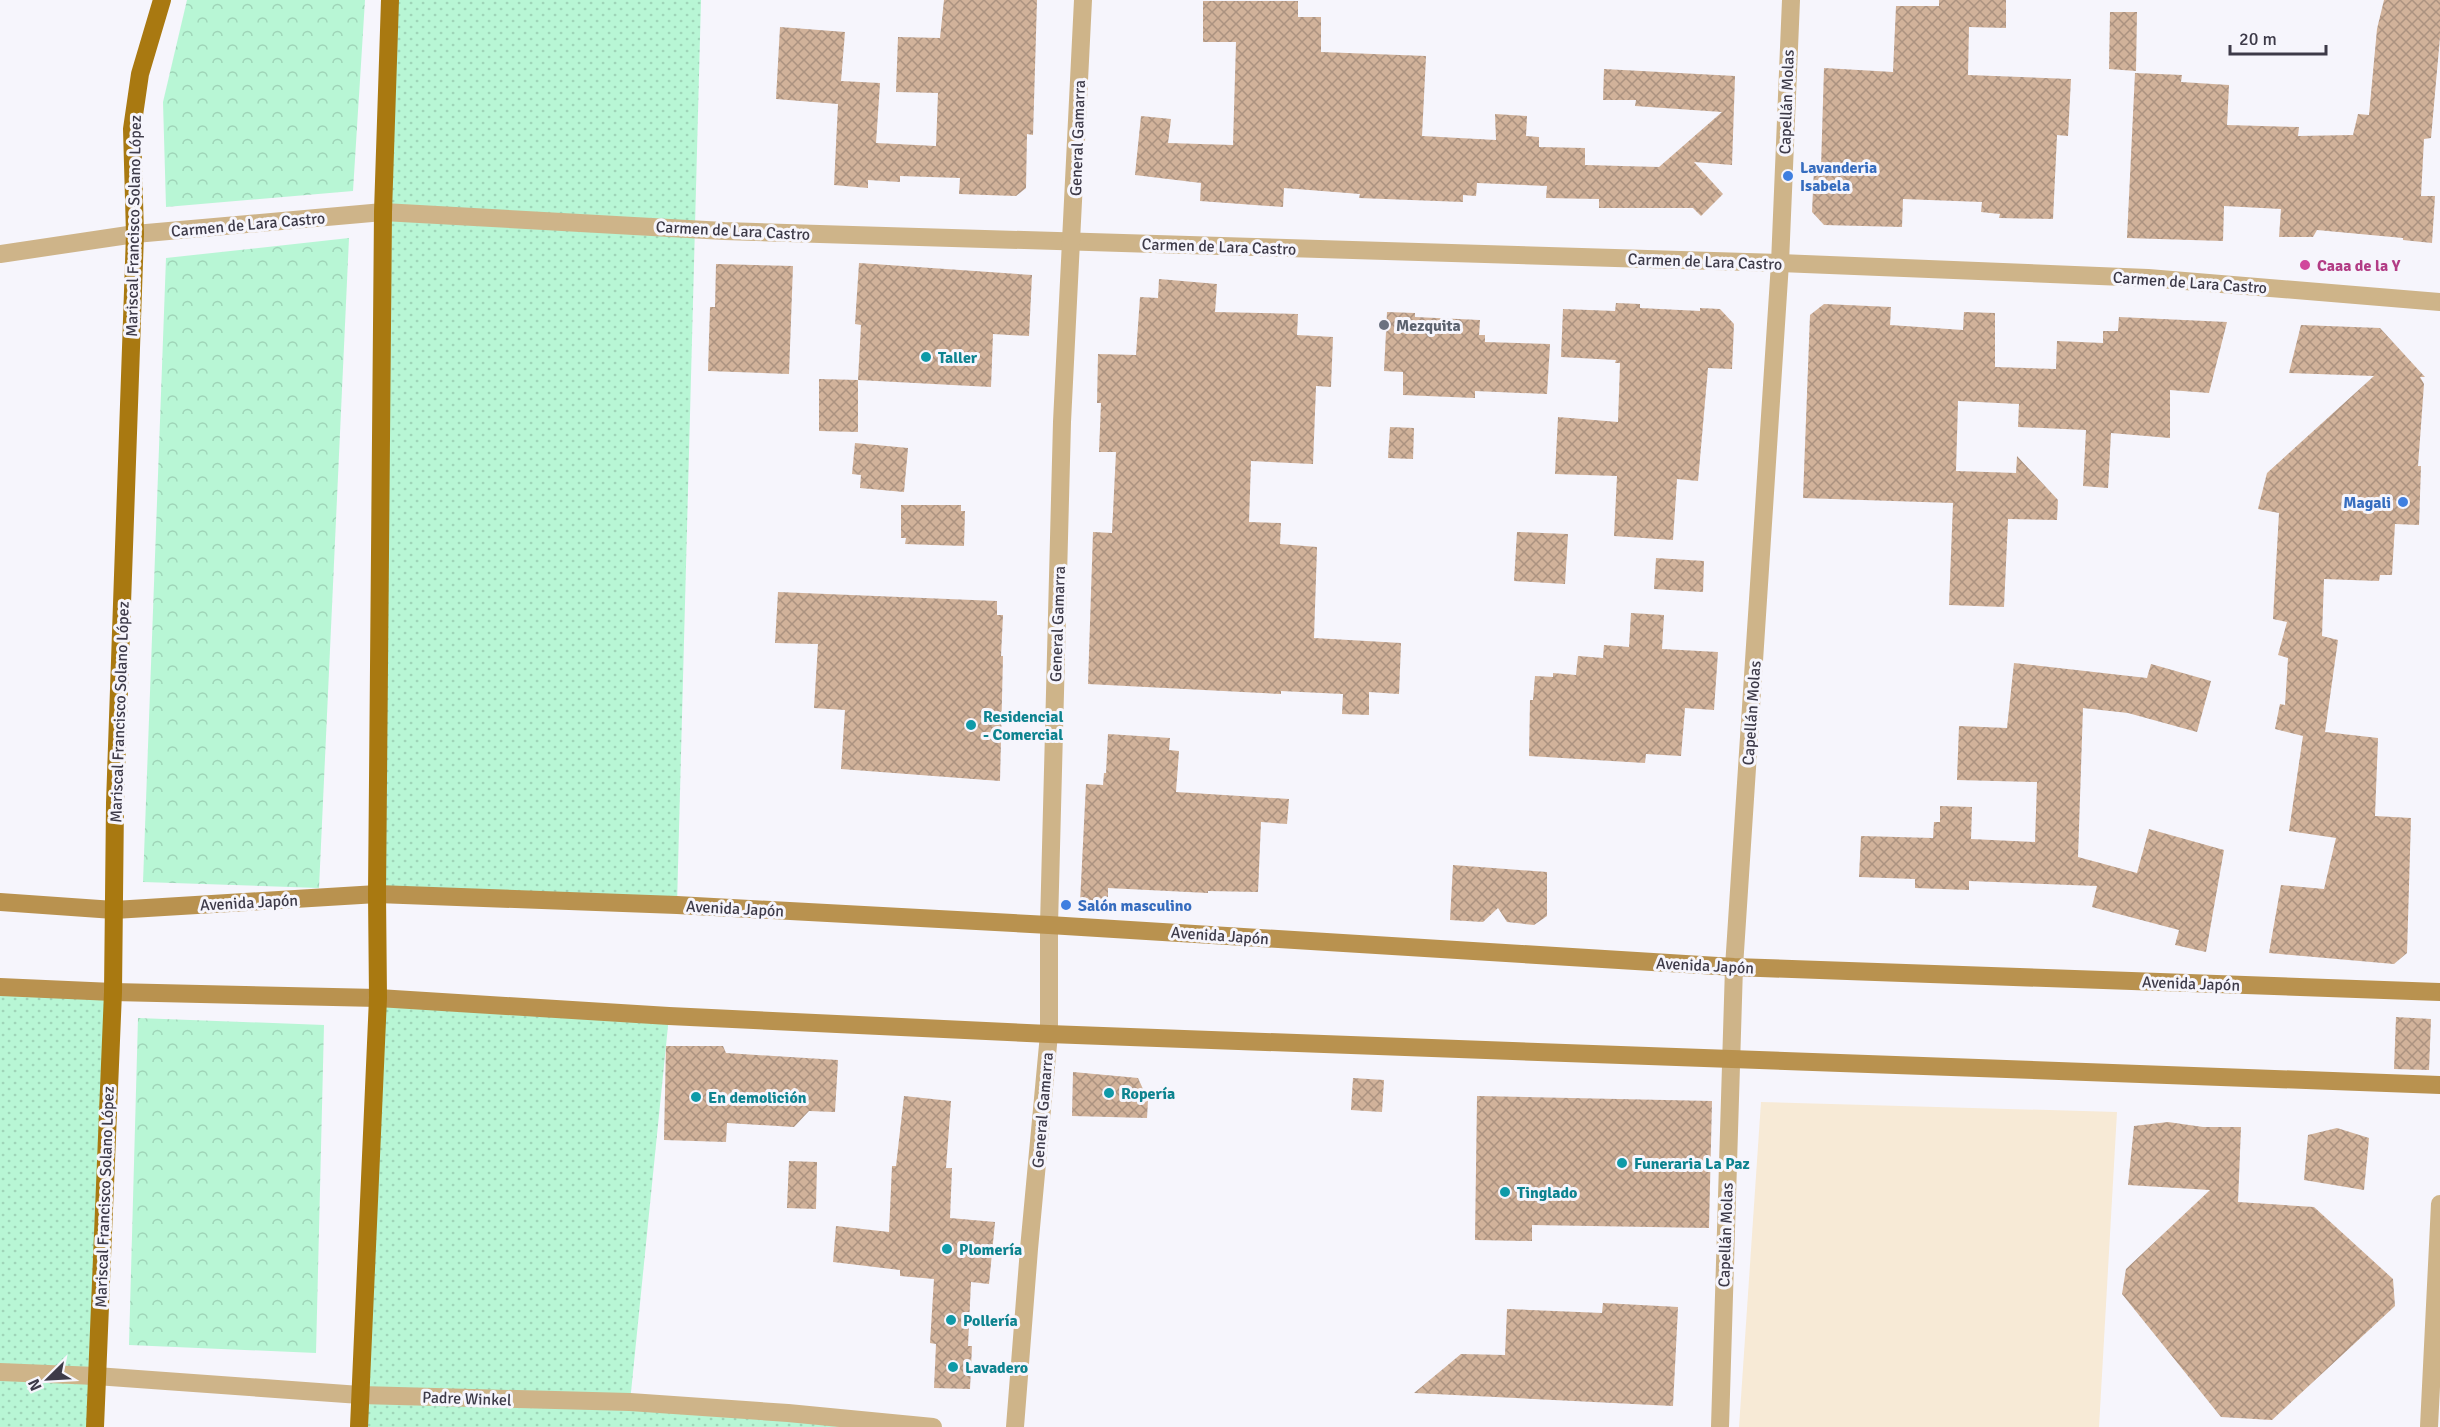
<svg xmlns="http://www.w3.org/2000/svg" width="2440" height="1427" font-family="Signika,sans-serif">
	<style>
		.education { fill: #f7ead6 }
		.grass { fill: url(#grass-dots) }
		.forest { fill: url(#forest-crowns) }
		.building { fill: url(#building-cross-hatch) }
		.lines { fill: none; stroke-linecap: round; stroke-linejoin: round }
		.street { stroke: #ceb489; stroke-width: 18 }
		.secondary { stroke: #b9924f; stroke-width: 18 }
		.primary { stroke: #a97911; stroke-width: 18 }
		.shop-dot { fill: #3f7fe0; stroke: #f6f5fc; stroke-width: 2 }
		.hotel-dot { fill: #d1479c; stroke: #f6f5fc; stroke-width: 2 }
		.worship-dot { fill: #6b7280; stroke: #f6f5fc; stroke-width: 2 }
		.culture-dot { fill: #0f9aa8; stroke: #f6f5fc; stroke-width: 2 }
		.labels { text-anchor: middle; stroke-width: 6; stroke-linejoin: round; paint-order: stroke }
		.street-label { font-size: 16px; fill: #3d3a48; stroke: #f6f5fc }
		.shop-label { font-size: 16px; font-weight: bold; fill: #366cbe; stroke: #f6f5fc; text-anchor: start }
		.hotel-label { font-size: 16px; font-weight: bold; fill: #b23c85; stroke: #f6f5fc; text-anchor: start }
		.worship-label { font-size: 16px; font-weight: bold; fill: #5b616d; stroke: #f6f5fc; text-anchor: start }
		.culture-label { font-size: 16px; font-weight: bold; fill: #0d838f; stroke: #f6f5fc; text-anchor: start }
	</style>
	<defs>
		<pattern id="grass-dots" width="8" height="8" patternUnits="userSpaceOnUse" patternTransform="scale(1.5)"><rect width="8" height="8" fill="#b8f6d5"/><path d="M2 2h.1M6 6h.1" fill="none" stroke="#9fd4b8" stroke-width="1.8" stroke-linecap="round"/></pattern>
		<pattern id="forest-crowns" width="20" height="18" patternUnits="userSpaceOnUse" patternTransform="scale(1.5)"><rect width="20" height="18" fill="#b8f6d5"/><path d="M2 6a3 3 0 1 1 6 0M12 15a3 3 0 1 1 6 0" fill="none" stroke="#9fd4b8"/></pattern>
		<pattern id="building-cross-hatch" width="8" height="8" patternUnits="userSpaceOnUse" patternTransform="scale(1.5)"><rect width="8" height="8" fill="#d1b29a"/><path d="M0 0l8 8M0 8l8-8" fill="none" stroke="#ab9280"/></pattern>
	</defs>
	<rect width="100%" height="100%" fill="#f6f5fc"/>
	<!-- education -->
	<path class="education" d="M 1761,1102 L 2117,1112 L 2099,1427 L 1739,1427 Z"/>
	<!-- grass -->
	<g class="grass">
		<path d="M 390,0 L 701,0 L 677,905 L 377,894 Z"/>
		<path d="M 0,987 L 113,992 L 95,1427 L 0,1427 Z"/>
		<path d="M 378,998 L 669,1016 L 630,1402 L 933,1427 L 359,1427 Z"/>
	</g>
	<!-- forest -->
	<g class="forest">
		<path d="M 187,0 L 365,0 L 353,191 L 166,207 L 163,102 Z"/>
		<path d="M 349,238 L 319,888 L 143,882 L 166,258 Z"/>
		<path d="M 138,1018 L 324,1025 L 316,1353 L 129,1345 Z"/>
	</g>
	<!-- building -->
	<g class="building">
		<path d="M 944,0 L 1037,0 L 1033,135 L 1027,134 L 1026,188 L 1016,196 L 959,194 L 960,178 L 900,176 L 900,182 L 868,180 L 868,188 L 834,185 L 838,104 L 776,99 L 780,27 L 845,32 L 841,81 L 880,83 L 876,143 L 936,146 L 938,93 L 896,92 L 898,37 L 940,38 Z"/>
		<path d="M 1939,0 L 2006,0 L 2006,28 L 1969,27 L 1968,75 L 2071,79 L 2068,136 L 2057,135 L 2053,219 L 1999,218 L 2000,214 L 1981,212 L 1982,202 L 1903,199 L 1902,227 L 1824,225 L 1812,212 L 1814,168 L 1821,168 L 1824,68 L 1893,72 L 1896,6 L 1939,6 Z"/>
		<path d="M 2384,0 L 2440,0 L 2440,37 L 2431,138 L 2424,139 L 2421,196 L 2435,196 L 2432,243 L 2403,240 L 2403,238 L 2317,230 L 2313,237 L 2279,237 L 2281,209 L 2224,206 L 2223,241 L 2127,238 L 2135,73 L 2182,75 L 2181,82 L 2229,85 L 2227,125 L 2299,127 L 2298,136 L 2353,135 L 2358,114 L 2369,115 L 2377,29 Z"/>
		<path d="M 1203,1 L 1298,1 L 1298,17 L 1321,17 L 1321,52 L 1426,56 L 1422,136 L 1496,140 L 1495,114 L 1527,116 L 1526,136 L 1539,137 L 1539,147 L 1585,148 L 1585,165 L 1659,167 L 1722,112 L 1635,106 L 1636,100 L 1603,100 L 1604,69 L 1735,76 L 1732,165 L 1694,162 L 1723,194 L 1701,216 L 1693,208 L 1599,208 L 1599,199 L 1546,198 L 1547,186 L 1477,183 L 1476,196 L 1463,195 L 1463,202 L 1359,198 L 1360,194 L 1284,188 L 1283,207 L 1200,201 L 1201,183 L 1135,175 L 1141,116 L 1171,119 L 1168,143 L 1233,145 L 1236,42 L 1203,42 Z"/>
		<path d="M 2110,12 L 2137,12 L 2136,71 L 2109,69 Z"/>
		<path d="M 859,263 L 1032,275 L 1029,336 L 993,334 L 991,387 L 858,380 L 861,325 L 855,324 Z"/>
		<path d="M 716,264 L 793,266 L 789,374 L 708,371 L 710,307 L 715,307 Z"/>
		<path d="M 1159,279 L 1217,284 L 1215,312 L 1298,314 L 1297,335 L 1333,337 L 1331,387 L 1316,386 L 1313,464 L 1251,461 L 1249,522 L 1281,523 L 1280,544 L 1317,547 L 1314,638 L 1401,643 L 1399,694 L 1369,692 L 1369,715 L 1342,714 L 1343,694 L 1281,691 L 1281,694 L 1088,684 L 1093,532 L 1112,533 L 1116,452 L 1099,452 L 1101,403 L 1097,403 L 1098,354 L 1136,355 L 1140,297 L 1158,298 Z"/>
		<path d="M 1616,303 L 1640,304 L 1640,308 L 1700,311 L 1700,308 L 1720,309 L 1734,324 L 1732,369 L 1708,368 L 1698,481 L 1677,479 L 1673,540 L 1614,536 L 1617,476 L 1555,474 L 1558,417 L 1618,422 L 1620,363 L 1615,363 L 1616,360 L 1561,357 L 1563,309 L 1615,311 Z"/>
		<path d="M 1824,304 L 1891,307 L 1890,325 L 1963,330 L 1964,312 L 1995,313 L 1995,367 L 2056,369 L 2057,341 L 2103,343 L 2103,331 L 2118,331 L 2119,317 L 2227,322 L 2209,393 L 2170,390 L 2170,438 L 2111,433 L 2108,488 L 2083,486 L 2086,430 L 2018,427 L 2019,404 L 1958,401 L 1956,471 L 2016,473 L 2017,456 L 2058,500 L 2057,520 L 2008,519 L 2004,607 L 1949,605 L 1953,503 L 1803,498 L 1810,315 Z"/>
		<path d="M 1387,312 L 1415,313 L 1415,317 L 1480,320 L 1479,335 L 1485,335 L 1485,342 L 1550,344 L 1547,394 L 1475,391 L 1475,398 L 1403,395 L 1403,372 L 1384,371 Z"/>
		<path d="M 2301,325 L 2380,328 L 2425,377 L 2420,377 L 2424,384 L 2418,466 L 2421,466 L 2419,525 L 2395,524 L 2392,575 L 2380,575 L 2379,581 L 2324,579 L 2322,636 L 2338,640 L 2325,732 L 2378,738 L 2375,816 L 2411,818 L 2407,953 L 2394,964 L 2269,953 L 2281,885 L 2324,889 L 2336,838 L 2289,831 L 2303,736 L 2275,729 L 2280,704 L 2285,705 L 2288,658 L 2278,655 L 2287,622 L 2273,619 L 2279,513 L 2258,509 L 2267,473 L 2374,376 L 2289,373 Z"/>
		<path d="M 819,379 L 858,380 L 858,432 L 819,431 Z"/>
		<path d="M 1390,427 L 1414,428 L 1413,459 L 1388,458 Z"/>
		<path d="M 855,443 L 908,448 L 904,492 L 860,488 L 861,475 L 852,474 Z"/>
		<path d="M 901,505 L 961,505 L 961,511 L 965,511 L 964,546 L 905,544 L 906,538 L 901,538 Z"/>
		<path d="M 1517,532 L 1568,534 L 1565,584 L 1514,581 Z"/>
		<path d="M 1656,558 L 1704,561 L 1703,592 L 1654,589 Z"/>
		<path d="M 778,592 L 997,601 L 997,615 L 1003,615 L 1001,656 L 1003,656 L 1000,781 L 841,769 L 845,710 L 814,708 L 818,644 L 775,643 Z"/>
		<path d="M 1631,613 L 1664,615 L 1662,649 L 1718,652 L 1714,710 L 1685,708 L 1681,756 L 1646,754 L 1645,763 L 1529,756 L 1530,700 L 1533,700 L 1535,676 L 1553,677 L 1553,673 L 1576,675 L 1578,656 L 1603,658 L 1604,645 L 1629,647 Z"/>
		<path d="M 2014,663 L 2147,678 L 2151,664 L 2211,681 L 2197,732 L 2128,713 L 2083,708 L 2078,857 L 2137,873 L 2149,829 L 2224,850 L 2206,952 L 2175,945 L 2179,930 L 2092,907 L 2097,886 L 1969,881 L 1969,890 L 1915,888 L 1915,879 L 1859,877 L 1861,836 L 1933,838 L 1934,822 L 1940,822 L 1940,806 L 1972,807 L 1971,839 L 2035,842 L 2037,782 L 1957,780 L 1959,726 L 2007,728 Z"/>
		<path d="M 1108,734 L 1170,738 L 1169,750 L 1179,751 L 1176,792 L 1289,799 L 1287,824 L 1261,822 L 1258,892 L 1208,891 L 1208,893 L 1108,888 L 1108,904 L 1080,903 L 1086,784 L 1103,785 L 1104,773 L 1106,773 Z"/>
		<path d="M 1453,865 L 1547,872 L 1547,916 L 1534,925 L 1507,922 L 1498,908 L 1483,922 L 1450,920 Z"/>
		<path d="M 2396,1017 L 2431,1019 L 2429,1070 L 2394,1069 Z"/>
		<path d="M 666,1046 L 723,1046 L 726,1053 L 838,1060 L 835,1112 L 809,1111 L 794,1127 L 727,1123 L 726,1142 L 664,1140 Z"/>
		<path d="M 1073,1072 L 1138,1078 L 1148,1100 L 1147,1118 L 1072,1116 Z"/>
		<path d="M 1353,1078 L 1384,1080 L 1382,1112 L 1351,1110 Z"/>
		<path d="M 904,1096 L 951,1101 L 946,1168 L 952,1168 L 950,1218 L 995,1222 L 989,1284 L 971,1282 L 968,1346 L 972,1346 L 970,1389 L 934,1388 L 936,1344 L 930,1343 L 934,1279 L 900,1276 L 900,1270 L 833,1262 L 836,1226 L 889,1232 L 892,1166 L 896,1166 Z"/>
		<path d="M 1477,1096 L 1712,1101 L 1709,1228 L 1532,1225 L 1532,1241 L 1475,1240 Z"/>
		<path d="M 2168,1122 L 2203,1127 L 2241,1127 L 2238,1202 L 2314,1207 L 2393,1279 L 2395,1306 L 2272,1420 L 2221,1417 L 2122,1294 L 2126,1269 L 2210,1190 L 2128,1185 L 2134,1126 Z"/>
		<path d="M 2337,1128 L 2369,1138 L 2364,1190 L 2304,1180 L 2308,1135 Z"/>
		<path d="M 789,1161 L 817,1162 L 816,1209 L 787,1208 Z"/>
		<path d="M 1603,1303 L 1678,1307 L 1673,1406 L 1414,1393 L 1461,1354 L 1505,1355 L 1507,1309 L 1602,1313 Z"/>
	</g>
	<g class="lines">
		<!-- street -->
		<g class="street">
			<path d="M 0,254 L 135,234 L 383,212 L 724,231 L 1780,263 L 2148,278 L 2440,302"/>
			<path d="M 0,1372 L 96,1376 L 360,1395 L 630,1402 L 788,1413 L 933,1427"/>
			<path d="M 1015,1427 L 1029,1249 L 1049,1034 L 1049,925 L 1062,422 L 1083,0"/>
			<path d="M 1720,1427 L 1734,967 L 1780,263 L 1791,0"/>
			<path d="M 2429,1427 L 2440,1204"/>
		</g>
		<!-- secondary -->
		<g class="secondary">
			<path d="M 0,902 L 114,910 L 377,894 L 677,905 L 1049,925 L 1734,967 L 2440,992"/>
			<path d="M 0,987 L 113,992 L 378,998 L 669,1016 L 1049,1034 L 2440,1085"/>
		</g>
		<!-- primary -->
		<g class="primary">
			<path d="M 95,1427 L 113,992 L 115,803 L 135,234 L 132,129 L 140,74 L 162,0"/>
			<path d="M 359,1427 L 378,998 L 377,894 L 383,212 L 390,0"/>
		</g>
	</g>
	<!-- markers -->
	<g class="shop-dot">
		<circle cx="1788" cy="176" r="6"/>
		<circle cx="2403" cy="502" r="6"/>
		<circle cx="1066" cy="905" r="6"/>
	</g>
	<circle class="hotel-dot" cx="2305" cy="265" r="6"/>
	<circle class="worship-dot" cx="1384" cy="325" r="6"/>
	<g class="culture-dot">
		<circle cx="926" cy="357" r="6"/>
		<circle cx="971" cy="725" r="6"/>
		<circle cx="1109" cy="1093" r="6"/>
		<circle cx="696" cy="1097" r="6"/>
		<circle cx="1622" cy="1163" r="6"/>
		<circle cx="1505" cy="1192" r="6"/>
		<circle cx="947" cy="1249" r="6"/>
		<circle cx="951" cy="1320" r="6"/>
		<circle cx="953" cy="1367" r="6"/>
	</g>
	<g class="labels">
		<!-- street labels -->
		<g class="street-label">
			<text transform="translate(1786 102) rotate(-88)" y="6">Capellán Molas</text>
			<text transform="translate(1077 138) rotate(-88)" y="6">General Gamarra</text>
			<text transform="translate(248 224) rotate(-5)" y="6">Carmen de Lara Castro</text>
			<text transform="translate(133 226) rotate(-89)" y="6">Mariscal Francisco Solano López</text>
			<text transform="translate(733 230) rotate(3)" y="6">Carmen de Lara Castro</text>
			<text transform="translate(1219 246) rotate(2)" y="6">Carmen de Lara Castro</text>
			<text transform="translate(1705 261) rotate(2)" y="6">Carmen de Lara Castro</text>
			<text transform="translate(2190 282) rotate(4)" y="6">Carmen de Lara Castro</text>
			<text transform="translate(1057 624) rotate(-88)" y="6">General Gamarra</text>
			<text transform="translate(119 712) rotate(-88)" y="6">Mariscal Francisco Solano López</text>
			<text transform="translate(1751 713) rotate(-86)" y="6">Capellán Molas</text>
			<text transform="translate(249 902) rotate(-3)" y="6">Avenida Japón</text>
			<text transform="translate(735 908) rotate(3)" y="6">Avenida Japón</text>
			<text transform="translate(1220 935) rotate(4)" y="6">Avenida Japón</text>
			<text transform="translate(1705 965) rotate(3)" y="6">Avenida Japón</text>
			<text transform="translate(2191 983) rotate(2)" y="6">Avenida Japón</text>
			<text transform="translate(1042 1110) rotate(-85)" y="6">General Gamarra</text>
			<text transform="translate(104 1197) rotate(-88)" y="6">Mariscal Francisco Solano López</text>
			<text transform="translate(1725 1235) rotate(-88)" y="6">Capellán Molas</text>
			<text transform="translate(467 1398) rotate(2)" y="6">Padre Winkel</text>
		</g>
		<!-- shop labels -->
		<g class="shop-label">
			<text x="1800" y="173">Lavanderia<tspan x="1800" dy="18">Isabela</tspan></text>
			<text x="2391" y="508" text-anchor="end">Magali</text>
			<text x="1078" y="911">Salón masculino</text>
		</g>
		<!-- hotel labels -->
		<g class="hotel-label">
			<text x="2317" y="271">Caaa de la Y</text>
		</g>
		<!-- worship labels -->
		<g class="worship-label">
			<text x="1396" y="331">Mezquita</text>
		</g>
		<!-- culture labels -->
		<g class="culture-label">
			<text x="938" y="363">Taller</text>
			<text x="983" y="722">Residencial<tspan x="983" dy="18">- Comercial</tspan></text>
			<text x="1121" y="1099">Ropería</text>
			<text x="708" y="1103">En demolición</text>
			<text x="1634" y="1169">Funeraria La Paz</text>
			<text x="1517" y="1198">Tinglado</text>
			<text x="959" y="1255">Plomería</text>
			<text x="963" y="1326">Pollería</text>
			<text x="965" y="1373">Lavadero</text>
		</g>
	</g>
	<!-- north arrow -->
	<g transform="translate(48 1379) rotate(246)" stroke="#f6f5fc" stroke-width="4.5" paint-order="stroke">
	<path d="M0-4.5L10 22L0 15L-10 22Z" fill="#3d3a48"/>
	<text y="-9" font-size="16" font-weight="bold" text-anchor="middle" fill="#3d3a48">N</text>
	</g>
	<!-- scale -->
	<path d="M2230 45v9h96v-9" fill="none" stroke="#3d3a48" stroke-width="3"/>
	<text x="2239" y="45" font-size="18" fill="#3d3a48" stroke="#f6f5fc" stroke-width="4.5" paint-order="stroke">20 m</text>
</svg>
